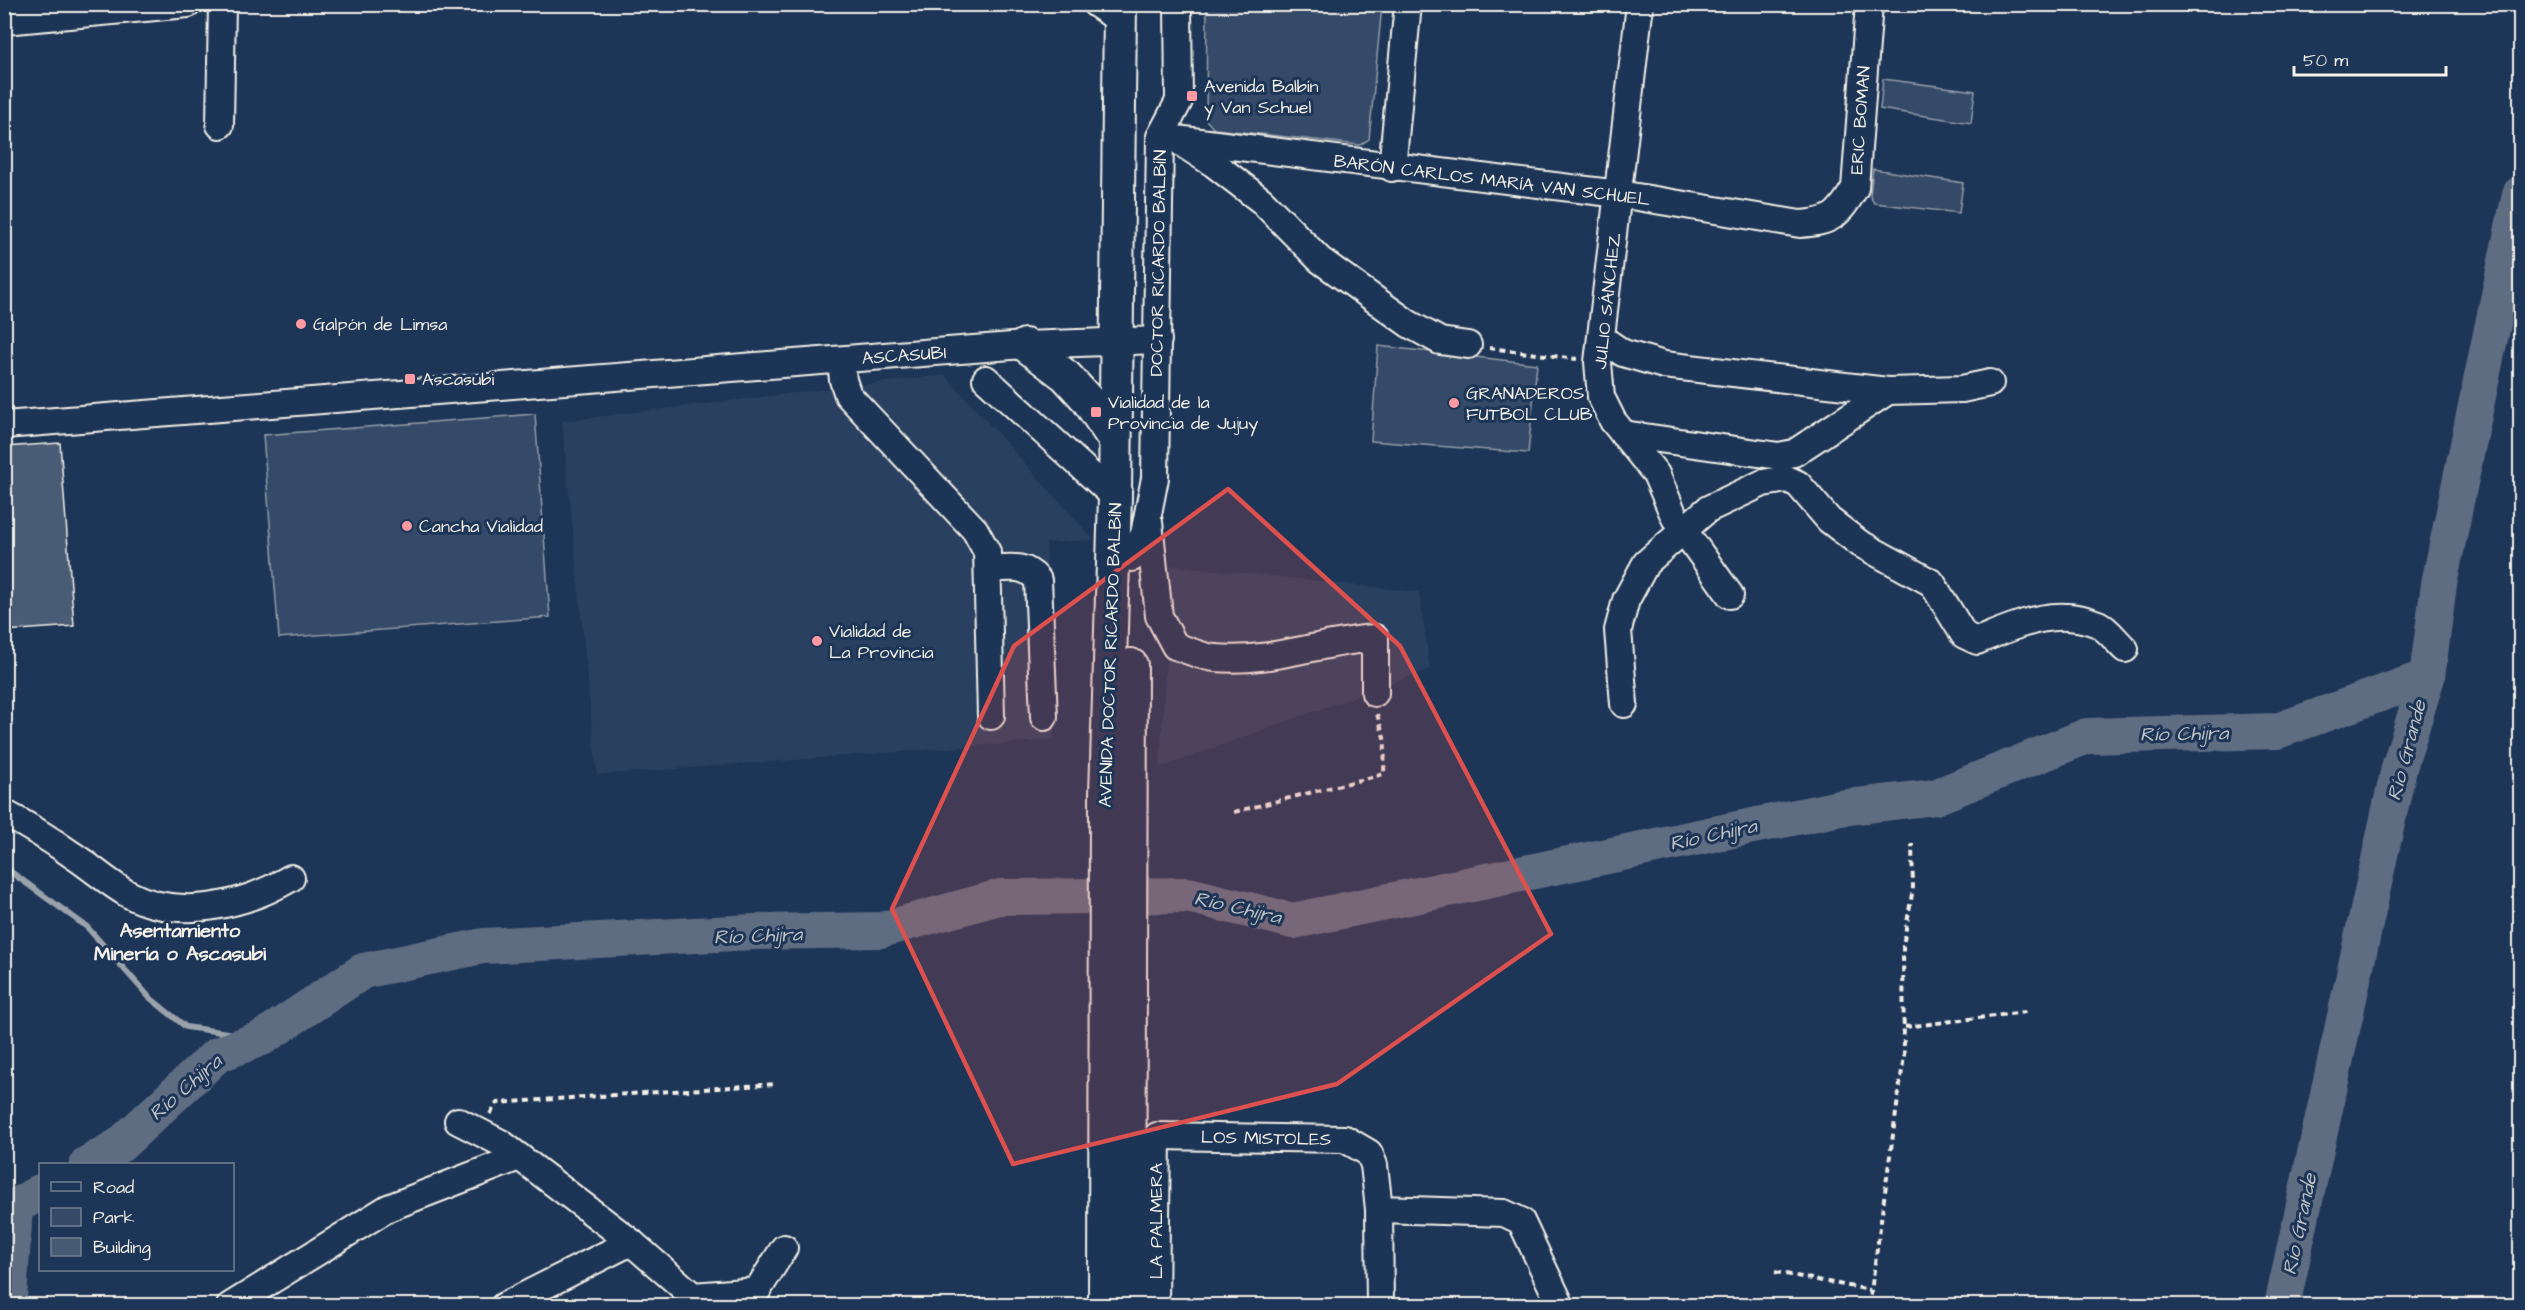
<svg xmlns="http://www.w3.org/2000/svg" width="2525" height="1310" font-family="'Architects Daughter',sans-serif">
	<style>
		.built { fill: #2a4060 }
		.green { fill: #354a67; stroke: #949ea8; stroke-width: 1.5 }
		.lines { fill: none; stroke-linecap: round; stroke-linejoin: round }
		.stream { stroke: #9aa2ab; stroke-width: 6 }
		.river { stroke: #5e6d82; stroke-width: 36 }
		.building { fill: #485b74; stroke: #f4f1e8; stroke-width: 1.5 }
		.minor-casing { stroke: #f4f1e8; stroke-width: 30 }
		.major-casing { stroke: #f4f1e8; stroke-width: 36 }
		.path { stroke: #f4f1e8; stroke-width: 4; stroke-dasharray: 6 4.5; stroke-linecap: butt }
		.minor { stroke: #1d3557; stroke-width: 26 }
		.major { stroke: #1d3557; stroke-width: 32 }
		.marked { fill: #dc504e; fill-opacity: 0.2; stroke: #dc504e; stroke-width: 4.5; stroke-linejoin: round }
		.poi-dot { fill: #ff9aa2; stroke: #1d3557; stroke-width: 2 }
		.labels { text-anchor: middle; stroke-width: 6; stroke-linejoin: round; paint-order: stroke }
		.poi-label { font-size: 18px; fill: #f4f1e8; stroke: #1d3557; text-anchor: start }
		.street-label { font-size: 18px; fill: #f4f1e8; stroke: #1d3557 }
		.water-label { font-size: 20px; font-style: italic; fill: #c0c3c4; stroke: #1d3557 }
		.neighbourhood-label { font-size: 20px; font-weight: bold; fill: #f4f1e8; stroke: #1d3557 }
	</style>
	<rect width="100%" height="100%" fill="#1d3557"/>
	<filter id="ink" filterUnits="userSpaceOnUse"><feTurbulence type="fractalNoise" baseFrequency=".0167" numOctaves="2"/><feDisplacementMap in="SourceGraphic" scale="12" xChannelSelector="R" yChannelSelector="G"/><feConvolveMatrix kernelMatrix="1 2 1 2 8 2 1 2 1" color-interpolation-filters="sRGB"/></filter>
	<g filter="url(#ink)">
		<!-- built -->
		<g class="built">
			<path d="M 945,375 L 1094,540 L 1046,543 L 1054,740 L 597,775 L 562,421 Z"/>
			<path d="M 1171,565 L 1419,592 L 1430,669 L 1160,768 Z"/>
		</g>
		<!-- green -->
		<g class="green">
			<path d="M 1207,5 L 1382,5 L 1369,139 L 1360,145 L 1214,129 L 1206,120 Z"/>
			<path d="M 1883,79 L 1975,91 L 1971,123 L 1880,109 Z"/>
			<path d="M 1873,169 L 1963,183 L 1959,213 L 1874,203 L 1870,196 Z"/>
			<path d="M 1378,346 L 1537,364 L 1528,453 L 1371,441 Z"/>
			<path d="M 535,414 L 550,617 L 279,638 L 263,435 Z"/>
		</g>
		<g class="lines">
			<!-- stream -->
			<path class="stream" d="M 4,867 L 87,927 L 149,997 L 186,1027 L 262,1038"/>
			<!-- river -->
			<g class="river">
				<path d="M 87,1164 L 120,1145 L 217,1055 L 262,1038 L 363,971 L 483,946 L 754,932 L 881,930 L 1000,897 L 1188,895 L 1293,921 L 1840,808 L 1935,797 L 2087,736 L 2277,731 L 2427,677"/>
				<path d="M 4,1302 L 9,1298 L 15,1207 L 40,1192"/>
				<path d="M 2282,1306 L 2399,768 L 2427,677 L 2439,584 L 2520,194"/>
			</g>
		</g>
		<!-- building -->
		<path class="building" d="M 60,443 L 74,626 L 4,631 L 4,447 Z"/>
		<g class="lines">
			<defs>
				<g id="minor">
					<path d="M 1096,4 L 1120,20"/>
					<path d="M 1640,4 L 1598,362 L 1601,397 L 1613,421 L 1656,474 L 1675,518 L 1730,595"/>
					<path d="M 4,21 L 188,4"/>
					<path d="M 220,125 L 222,4"/>
					<path d="M 1160,137 L 1619,194 L 1800,224 C 1832,222 1838,216 1855,188 L 1869,4"/>
					<path d="M 1183,144 L 1214,164 L 1262,201 L 1320,260 L 1409,324 L 1440,341 L 1468,345"/>
					<path d="M 1392,168 L 1408,4"/>
					<path d="M 1601,338 L 1623,353 L 1664,365 L 1888,391 L 1962,389 L 1990,383"/>
					<path d="M 841,360 L 843,380 L 848,395 L 975,530 L 987,552 L 991,716"/>
					<path d="M 986,379 L 1115,497"/>
					<path d="M 4,425 L 1025,345 L 1158,340"/>
					<path d="M 1623,434 L 1779,456 L 1794,453 L 1888,391"/>
					<path d="M 1149,522 L 1159,616 L 1175,646 C 1188,650 1202,657 1215,658 C 1272,663 1319,642 1375,638 L 1375,693"/>
					<path d="M 1132,558 L 1144,534 L 1155,478 L 1160,137 L 1179,101 L 1178,4"/>
					<path d="M 988,569 C 1008,568 1024,563 1038,580 L 1044,717"/>
					<path d="M 1624,704 L 1618,630 L 1626,600 L 1646,563 L 1708,509 L 1763,483 L 1787,479 L 1798,484 L 1829,520 L 1859,543 L 1932,583 L 1964,635 L 1977,641 C 2017,625 2055,606 2098,624 C 2108,629 2117,642 2125,649"/>
					<path d="M 4,813 C 27,825 50,839 71,854 C 90,866 108,883 128,894 C 179,921 243,906 291,878"/>
					<path d="M 458,1121 L 501,1143 L 631,1242 L 693,1296 L 757,1291 L 784,1248"/>
					<path d="M 1379,1209 L 1380,1306"/>
					<path d="M 230,1306 L 388,1208 L 519,1157"/>
					<path d="M 504,1306 L 631,1242"/>
					<path d="M 1155,1306 L 1157,1136 L 1345,1139 L 1369,1153 L 1374,1165 L 1379,1209 L 1504,1213 L 1521,1221 L 1561,1306"/>
				</g>
				<g id="major">
					<path d="M 1025,345 L 1066,376 L 1087,399 L 1114,439"/>
					<path d="M 1105,1306 L 1106,794 L 1115,497 L 1120,4"/>
					<path d="M 1129,1306 L 1131,665"/>
				</g>
			</defs>
			<!-- minor casing -->
			<use href="#minor" class="minor-casing"/>
			<!-- major casing -->
			<use href="#major" class="major-casing"/>
			<!-- path -->
			<g class="path">
				<path d="M 1489,348 L 1577,359"/>
				<path d="M 1234,812 L 1384,774 L 1385,741 L 1377,714"/>
				<path d="M 1905,1027 L 2026,1012"/>
				<path d="M 490,1114 L 497,1103 L 776,1084"/>
				<path d="M 1775,1272 L 1870,1290"/>
				<path d="M 1869,1306 L 1904,1056 L 1903,946 L 1913,888 L 1912,844"/>
			</g>
			<!-- minor -->
			<use href="#minor" class="minor"/>
			<!-- major -->
			<use href="#major" class="major"/>
		</g>
	</g>
	<!-- marked area -->
	<path class="marked" d="M 1228,489 L 1400,646 L 1551,934 L 1337,1084 L 1013,1164 L 892,909 L 1014,646 Z"/>
	<!-- markers -->
	<g class="poi-dot">
		<rect x="1186" y="90" width="12" height="12" rx="3"/>
		<circle cx="301" cy="324" r="6"/>
		<rect x="404" y="373" width="12" height="12" rx="3"/>
		<circle cx="1454" cy="403" r="6"/>
		<rect x="1090" y="406" width="12" height="12" rx="3"/>
		<circle cx="407" cy="526" r="6"/>
		<circle cx="817" cy="641" r="6"/>
	</g>
	<g class="labels">
		<!-- poi labels -->
		<g class="poi-label">
			<text x="1204" y="92">Avenida Balbín<tspan x="1204" dy="21">y Van Schuel</tspan></text>
			<text x="313" y="330">Galpón de Limsa</text>
			<text x="422" y="385">Ascasubi</text>
			<text x="1466" y="399">GRANADEROS<tspan x="1466" dy="21">FUTBOL CLUB</tspan></text>
			<text x="1108" y="408">Vialidad de la<tspan x="1108" dy="21">Provincia de Jujuy</tspan></text>
			<text x="419" y="532">Cancha Vialidad</text>
			<text x="829" y="637">Vialidad de<tspan x="829" dy="21">La Provincia</tspan></text>
		</g>
		<!-- street labels -->
		<g class="street-label">
			<text transform="translate(1860 120) rotate(-86)" y="6">ERIC BOMAN</text>
			<text transform="translate(1492 180) rotate(7)" y="6">BARÓN CARLOS MARÍA VAN SCHUEL</text>
			<text transform="translate(1158 263) rotate(-89)" y="6">DOCTOR RICARDO BALBÍN</text>
			<text transform="translate(1607 301) rotate(-84)" y="6">JULIO SÁNCHEZ</text>
			<text transform="translate(904 355) rotate(-4)" y="6">ASCASUBI</text>
			<text transform="translate(1110 655) rotate(-88)" y="6">AVENIDA DOCTOR RICARDO BALBÍN</text>
			<text transform="translate(1266 1138) rotate(1)" y="6">LOS MISTOLES</text>
			<text transform="translate(1156 1221) rotate(-90)" y="6">LA PALMERA</text>
		</g>
		<!-- water labels -->
		<g class="water-label">
			<text transform="translate(2184 733) rotate(-1)" y="7">Río Chijra</text>
			<text transform="translate(2406 750) rotate(-75)" y="7">Río Grande</text>
			<text transform="translate(1713 834) rotate(-12)" y="7">Río Chijra</text>
			<text transform="translate(1238 907) rotate(13)" y="7">Río Chijra</text>
			<text transform="translate(758 935) rotate(-2)" y="7">Río Chijra</text>
			<text transform="translate(185 1087) rotate(-41)" y="7">Río Chijra</text>
			<text transform="translate(2299 1224) rotate(-78)" y="7">Río Grande</text>
		</g>
		<!-- neighbourhood labels -->
		<g class="neighbourhood-label">
			<text x="180" y="937">Asentamiento<tspan x="180" dy="23">Minería o Ascasubi</tspan></text>
		</g>
	</g>
	<!-- margin -->
	<rect width="2525" height="1310" fill="none" stroke="#1d3557" stroke-width="24"/>
	<rect x="12" y="12" width="2501" height="1286" fill="none" stroke="#f4f1e8" stroke-width="2" filter="url(#ink)"/>
	<!-- legend -->
	<rect x="39" y="1163" width="195" height="108" fill="#1d3557" stroke="#738091" stroke-width="1.5"/>
	<rect x="51" y="1182" width="30" height="9" fill="#1d3557" stroke="#738091" stroke-width="1.5"/>
	<text x="93" y="1193" font-size="18" fill="#f4f1e8">Road</text>
	<rect x="51" y="1208" width="30" height="18" fill="#354a67" stroke="#738091" stroke-width="1.5"/>
	<text x="93" y="1223" font-size="18" fill="#f4f1e8">Park</text>
	<rect x="51" y="1238" width="30" height="18" fill="#485b74" stroke="#738091" stroke-width="1.5"/>
	<text x="93" y="1253" font-size="18" fill="#f4f1e8">Building</text>
	<!-- scale -->
	<path d="M2294 66v9h152v-9" fill="none" stroke="#f4f1e8" stroke-width="3"/>
	<text x="2303" y="66" font-size="18" fill="#f4f1e8" stroke="#1d3557" stroke-width="4.5" paint-order="stroke">50 m</text>
</svg>
